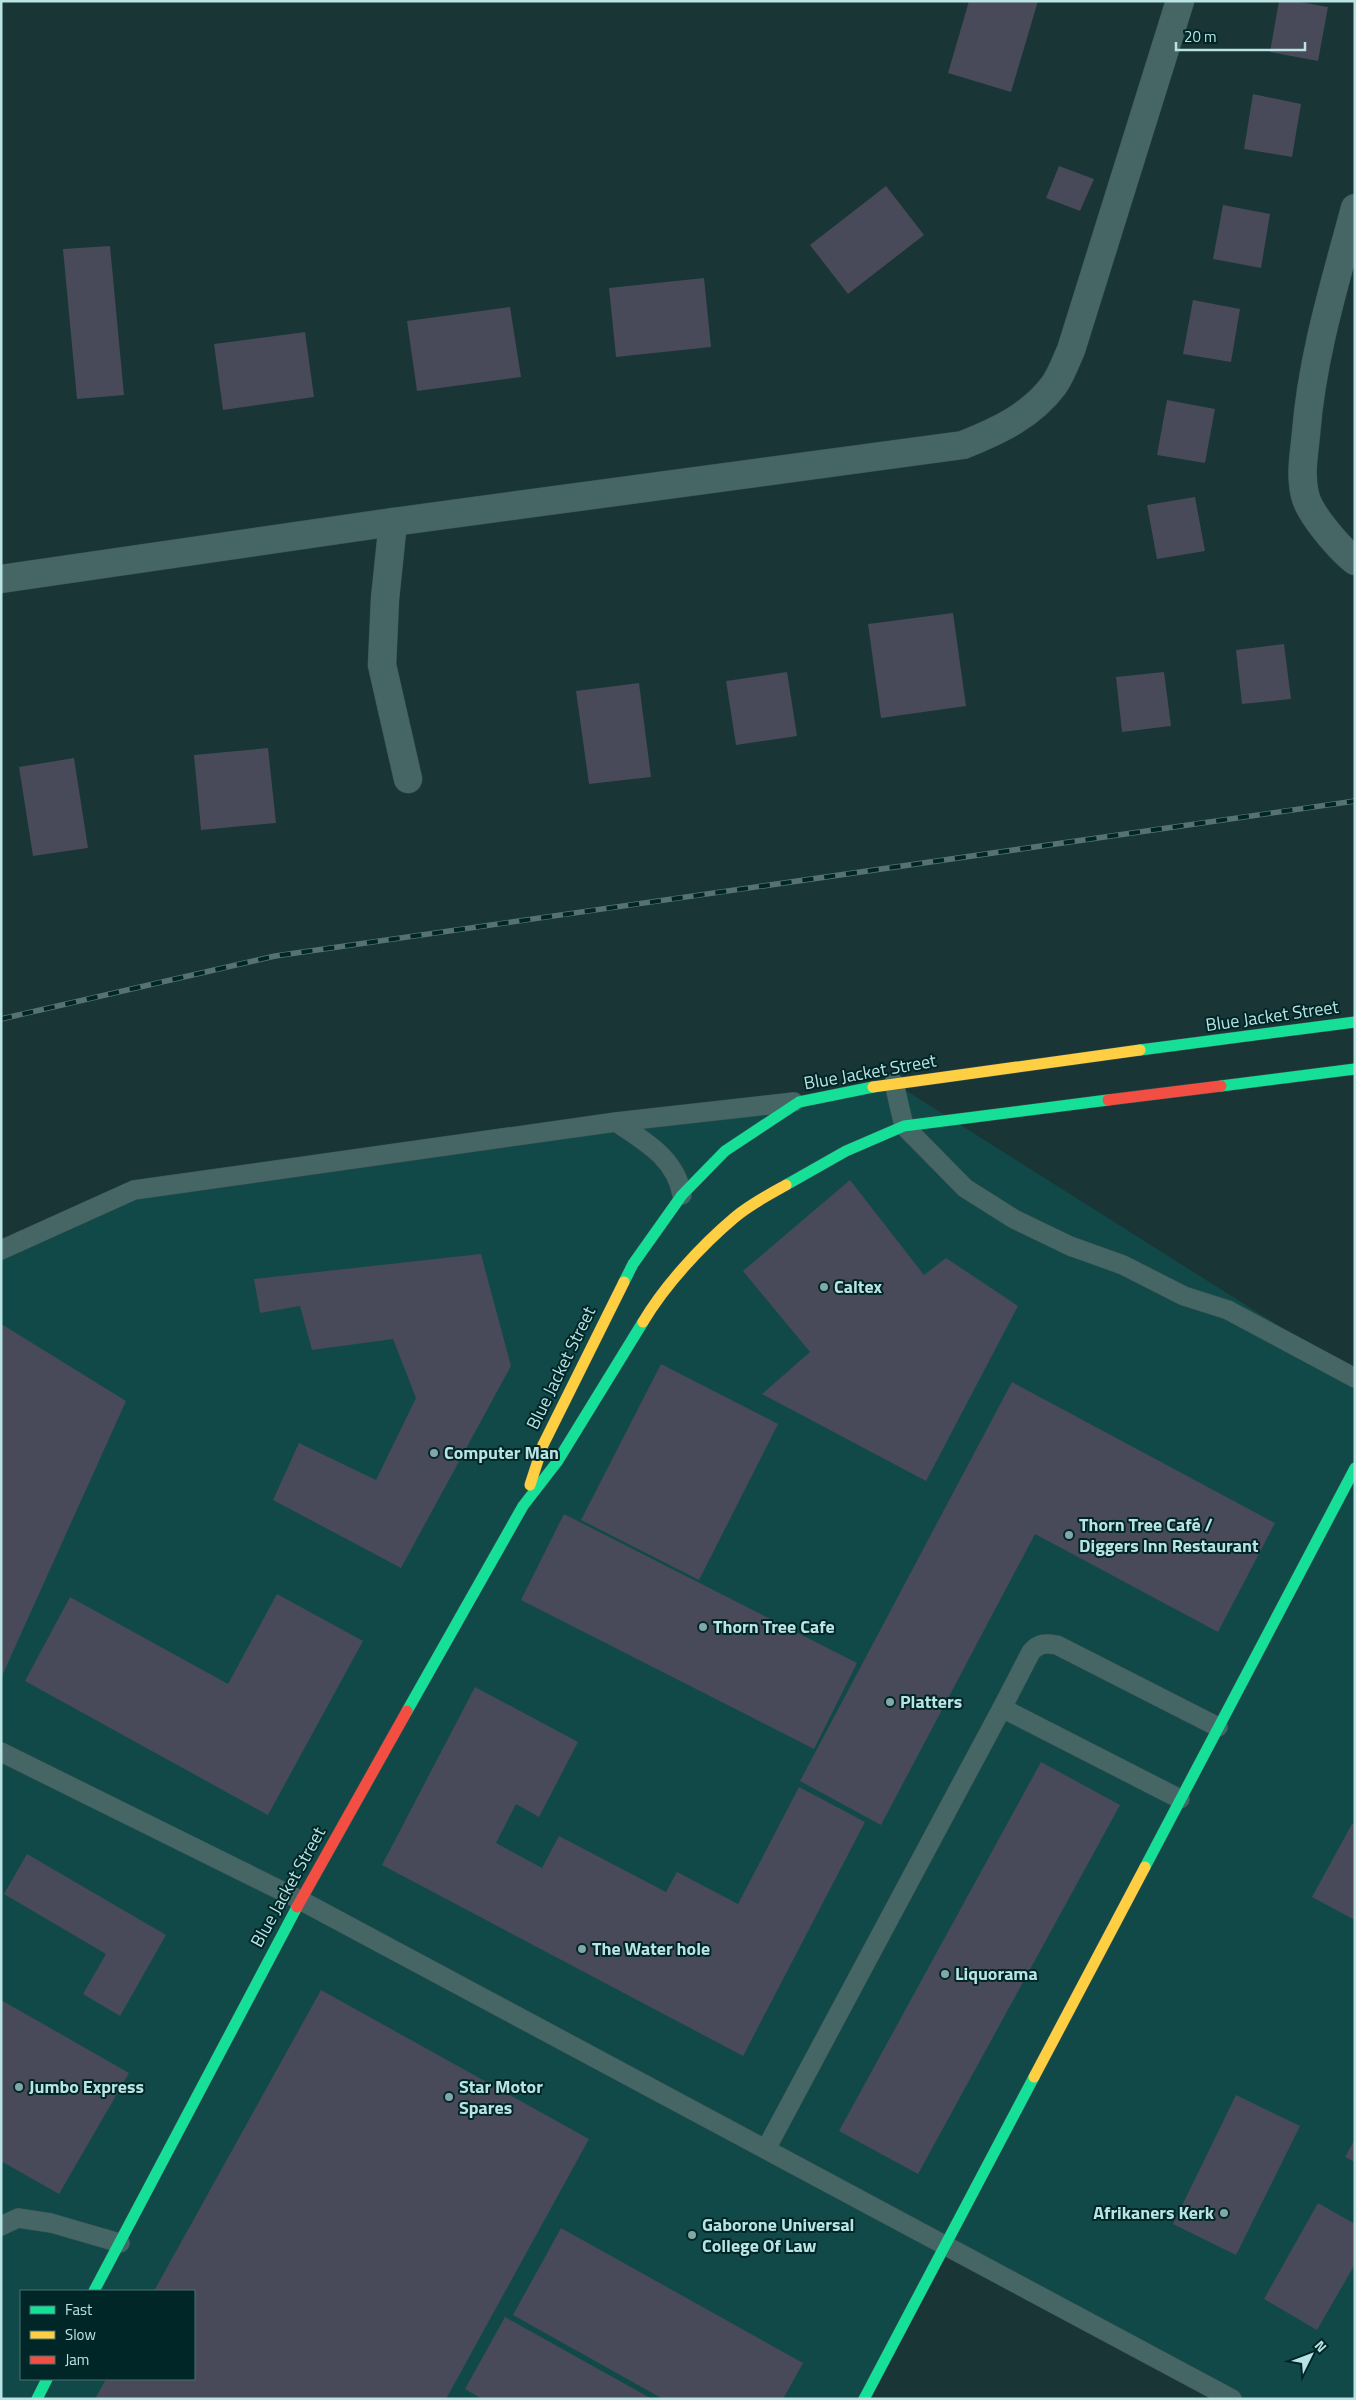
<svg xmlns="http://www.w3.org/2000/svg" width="1356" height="2400" font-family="'Titillium Web',sans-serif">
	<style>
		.built { fill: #114949; fill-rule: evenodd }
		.building { fill: #484959 }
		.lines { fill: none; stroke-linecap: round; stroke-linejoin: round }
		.lane-casing { stroke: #395151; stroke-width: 20 }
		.street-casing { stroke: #395151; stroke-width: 29 }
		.fast-casing { stroke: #395151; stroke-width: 12 }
		.slow-casing { stroke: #395151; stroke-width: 12 }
		.jam-casing { stroke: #395151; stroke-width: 12 }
		.lane { stroke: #466666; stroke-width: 19 }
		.street { stroke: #466666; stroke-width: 28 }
		.fast { stroke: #16e098; stroke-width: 11 }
		.slow { stroke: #ffcf43; stroke-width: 11 }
		.jam { stroke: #f24e42; stroke-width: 11 }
		.rail-casing { stroke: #577272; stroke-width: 5.5 }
		.rail { stroke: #002627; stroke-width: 4; stroke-dasharray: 11; stroke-linecap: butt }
		.poi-dot { fill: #82a7a7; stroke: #002627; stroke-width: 2 }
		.labels { text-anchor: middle; stroke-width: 4; stroke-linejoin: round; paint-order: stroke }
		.street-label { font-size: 18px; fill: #bae4e4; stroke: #002627 }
		.poi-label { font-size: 18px; font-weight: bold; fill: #bae4e4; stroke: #002627; text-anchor: start }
	</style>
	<rect width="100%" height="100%" fill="#193536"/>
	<!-- built -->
	<path class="built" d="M 894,1083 L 1355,1374 L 1355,2399 L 1232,2399 L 945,2245 L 864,2399 L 1,2399 L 1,1250 L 134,1190 ZM 21,2291 L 194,2291 L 194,2379 L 21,2379 Z"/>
	<!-- building -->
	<g class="building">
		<path d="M 969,1 L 1038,1 L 1011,92 L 948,73 Z"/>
		<path d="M 1279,1 L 1295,1 L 1328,7 L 1318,61 L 1270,52 Z"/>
		<path d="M 1253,94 L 1301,104 L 1292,157 L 1244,149 Z"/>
		<path d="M 1059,166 L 1094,179 L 1080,211 L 1046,198 Z"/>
		<path d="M 886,186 L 924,235 L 848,294 L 810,245 Z"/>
		<path d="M 1223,205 L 1270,214 L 1261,268 L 1213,259 Z"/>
		<path d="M 110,246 L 124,395 L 77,399 L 63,249 Z"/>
		<path d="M 704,278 L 711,347 L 616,357 L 609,288 Z"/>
		<path d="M 1193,300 L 1240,309 L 1231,362 L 1183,354 Z"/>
		<path d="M 510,307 L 521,377 L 417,391 L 407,321 Z"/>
		<path d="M 305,332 L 314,397 L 223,410 L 214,344 Z"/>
		<path d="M 1167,400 L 1215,409 L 1205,463 L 1157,455 Z"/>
		<path d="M 1195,497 L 1205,551 L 1157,559 L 1147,505 Z"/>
		<path d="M 953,613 L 966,706 L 881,718 L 868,624 Z"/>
		<path d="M 1284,644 L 1291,699 L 1242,704 L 1236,650 Z"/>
		<path d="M 787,672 L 797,736 L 736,745 L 726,681 Z"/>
		<path d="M 1164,672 L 1171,726 L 1122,732 L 1116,677 Z"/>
		<path d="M 639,683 L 651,777 L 589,784 L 576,691 Z"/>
		<path d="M 268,748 L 276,823 L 201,830 L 194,755 Z"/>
		<path d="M 74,758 L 88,848 L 33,856 L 19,767 Z"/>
		<path d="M 850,1180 L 924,1275 L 946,1258 L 1018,1306 L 926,1481 L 762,1394 L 810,1352 L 743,1271 Z"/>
		<path d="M 481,1254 L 511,1366 L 401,1568 L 273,1500 L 299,1443 L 376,1480 L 416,1398 L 393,1339 L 312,1350 L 300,1306 L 260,1313 L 254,1279 Z"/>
		<path d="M 3,1325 L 126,1401 L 1,1678 L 1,1326 Z"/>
		<path d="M 661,1364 L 778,1424 L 699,1580 L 581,1520 Z"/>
		<path d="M 1012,1382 L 1275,1523 L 1218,1632 L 1035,1534 L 881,1825 L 800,1781 Z"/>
		<path d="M 564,1514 L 857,1663 L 814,1749 L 521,1600 Z"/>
		<path d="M 277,1594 L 363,1641 L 268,1815 L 25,1681 L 70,1597 L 228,1684 Z"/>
		<path d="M 475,1687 L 578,1742 L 539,1817 L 516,1804 L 496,1843 L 542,1868 L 559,1836 L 666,1892 L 677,1872 L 738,1904 L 799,1787 L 865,1822 L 743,2056 L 382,1865 Z"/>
		<path d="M 1041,1762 L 1120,1805 L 918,2174 L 839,2131 Z"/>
		<path d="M 1352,1824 L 1355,1825 L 1355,1920 L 1312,1897 Z"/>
		<path d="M 27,1854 L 166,1935 L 120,2016 L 83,1994 L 106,1954 L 4,1894 Z"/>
		<path d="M 321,1990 L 589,2139 L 446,2399 L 95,2399 L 106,2379 L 194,2379 L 194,2291 L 154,2291 Z"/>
		<path d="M 1,2000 L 129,2073 L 59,2194 L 1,2161 Z"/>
		<path d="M 1236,2095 L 1300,2126 L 1236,2255 L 1173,2224 Z"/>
		<path d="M 1355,2139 L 1355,2162 L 1345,2157 Z"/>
		<path d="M 1318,2203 L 1355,2224 L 1355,2264 L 1317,2330 L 1264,2299 Z"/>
		<path d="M 561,2228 L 803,2363 L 783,2399 L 663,2399 L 513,2315 Z"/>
		<path d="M 505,2317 L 652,2399 L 482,2399 L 465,2389 Z"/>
	</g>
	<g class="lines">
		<defs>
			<g id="lane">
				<path d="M 894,1083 L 904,1126 L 965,1188 L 1014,1219 L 1070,1246 L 1123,1265 L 1184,1296 L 1228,1310 L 1355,1378"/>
				<path d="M 616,1122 C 644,1141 676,1158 682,1195"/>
				<path d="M 1,1250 L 134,1190 L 616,1122 L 794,1102"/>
				<path d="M 1002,1708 L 1031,1652 C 1039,1643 1045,1643 1057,1645 L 1218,1727"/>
				<path d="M 1,1752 L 300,1900 L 1232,2399"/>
				<path d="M 766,2149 L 1002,1708 L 1180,1799"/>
				<path d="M 1,2226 L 18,2218 L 51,2223 L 120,2243"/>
			</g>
			<g id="street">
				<path d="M 1355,208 C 1335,283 1312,356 1306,434 C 1304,454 1300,475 1305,495 C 1309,514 1340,549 1355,561"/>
				<path d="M 393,522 L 385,599 L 382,665 L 408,779"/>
				<path d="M 1,579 L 393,522 L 963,445 C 998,431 1031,416 1054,385 C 1061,375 1066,361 1071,350 L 1180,1"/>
			</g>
			<g id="fast">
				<path d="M 1140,1050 L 1355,1022"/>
				<path d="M 1221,1086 L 1355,1069"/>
				<path d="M 786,1185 L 846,1151 L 904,1126 L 1108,1100"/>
				<path d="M 624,1282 L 633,1264 L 682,1195 L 725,1151 L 799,1102 L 873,1087"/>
				<path d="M 407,1711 L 523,1506 L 557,1462 L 643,1322"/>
				<path d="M 1145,1867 L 1355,1468"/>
				<path d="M 94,2291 L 297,1907"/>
				<path d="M 37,2399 L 47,2379"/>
				<path d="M 864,2399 L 1034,2077"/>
			</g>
			<g id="slow">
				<path d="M 873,1087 L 1140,1050"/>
				<path d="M 643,1322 C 665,1285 701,1246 734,1218 C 749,1205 768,1195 786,1185"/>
				<path d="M 530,1485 L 543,1445 L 624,1282"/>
				<path d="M 1034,2077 L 1145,1867"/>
			</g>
			<g id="jam">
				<path d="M 1108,1100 L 1221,1086"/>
				<path d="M 297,1907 L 407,1711"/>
			</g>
		</defs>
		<!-- lane casing -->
		<use href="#lane" class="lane-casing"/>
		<!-- street casing -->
		<use href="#street" class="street-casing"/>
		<!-- fast casing -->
		<use href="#fast" class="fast-casing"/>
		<!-- slow casing -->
		<use href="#slow" class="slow-casing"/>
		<!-- jam casing -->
		<use href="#jam" class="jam-casing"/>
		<!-- lane -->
		<use href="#lane" class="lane"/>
		<!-- street -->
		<use href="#street" class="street"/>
		<!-- fast -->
		<use href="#fast" class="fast"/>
		<!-- slow -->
		<use href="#slow" class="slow"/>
		<!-- jam -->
		<use href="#jam" class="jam"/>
		<defs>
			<path id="rail" d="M 1,1019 L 275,956 L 1355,801"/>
		</defs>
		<!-- rail casing -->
		<use href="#rail" class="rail-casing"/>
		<!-- rail -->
		<use href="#rail" class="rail"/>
	</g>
	<!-- markers -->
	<g class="poi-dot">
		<circle cx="824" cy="1287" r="5"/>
		<circle cx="434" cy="1453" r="5"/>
		<circle cx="1069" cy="1535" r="5"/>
		<circle cx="703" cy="1627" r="5"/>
		<circle cx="890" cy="1702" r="5"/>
		<circle cx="582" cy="1949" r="5"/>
		<circle cx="945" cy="1974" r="5"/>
		<circle cx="19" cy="2087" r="5"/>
		<circle cx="449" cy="2097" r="5"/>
		<circle cx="1224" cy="2213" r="5"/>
		<circle cx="692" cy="2235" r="5"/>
	</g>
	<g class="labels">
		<!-- street labels -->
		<g class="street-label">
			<text transform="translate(1272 1016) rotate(-8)" y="6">Blue Jacket Street</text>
			<text transform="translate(870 1072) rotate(-10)" y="6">Blue Jacket Street</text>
			<text transform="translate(561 1368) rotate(-64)" y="6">Blue Jacket Street</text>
			<text transform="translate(288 1887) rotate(-61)" y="6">Blue Jacket Street</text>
		</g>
		<!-- poi labels -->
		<g class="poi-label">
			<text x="834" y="1293">Caltex</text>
			<text x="444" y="1459">Computer Man</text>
			<text x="1079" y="1531">Thorn Tree Café /<tspan x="1079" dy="21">Diggers Inn Restaurant</tspan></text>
			<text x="713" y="1633">Thorn Tree Cafe</text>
			<text x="900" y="1708">Platters</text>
			<text x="592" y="1955">The Water hole</text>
			<text x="955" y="1980">Liquorama</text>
			<text x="29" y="2093">Jumbo Express</text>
			<text x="459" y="2093">Star Motor<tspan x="459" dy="21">Spares</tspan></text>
			<text x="1214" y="2219" text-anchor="end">Afrikaners Kerk</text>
			<text x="702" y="2231">Gaborone Universal<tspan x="702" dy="21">College Of Law</tspan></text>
		</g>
	</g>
	<!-- border -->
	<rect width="1356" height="2400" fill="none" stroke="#bae4e4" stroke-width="5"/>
	<!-- legend -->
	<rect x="20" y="2290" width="175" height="90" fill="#002627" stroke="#4a7273"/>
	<rect x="30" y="2306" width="25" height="8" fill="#16e098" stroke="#4a7273"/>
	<text x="65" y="2315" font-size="15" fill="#bae4e4">Fast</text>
	<rect x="30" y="2331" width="25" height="8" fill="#ffcf43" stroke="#4a7273"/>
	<text x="65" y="2340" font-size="15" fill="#bae4e4">Slow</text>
	<rect x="30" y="2356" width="25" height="8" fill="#f24e42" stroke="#4a7273"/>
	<text x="65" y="2365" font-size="15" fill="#bae4e4">Jam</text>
	<!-- north arrow -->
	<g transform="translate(1311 2355) rotate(48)" stroke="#002627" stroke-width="4" paint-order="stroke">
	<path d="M0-4L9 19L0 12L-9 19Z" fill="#bae4e4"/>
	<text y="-8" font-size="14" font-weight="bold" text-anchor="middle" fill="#bae4e4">N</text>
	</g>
	<!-- scale -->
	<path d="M1176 42v8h129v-8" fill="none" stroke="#bae4e4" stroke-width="2.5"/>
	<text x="1184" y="42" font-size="15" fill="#bae4e4" stroke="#002627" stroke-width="4" paint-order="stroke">20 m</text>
</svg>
